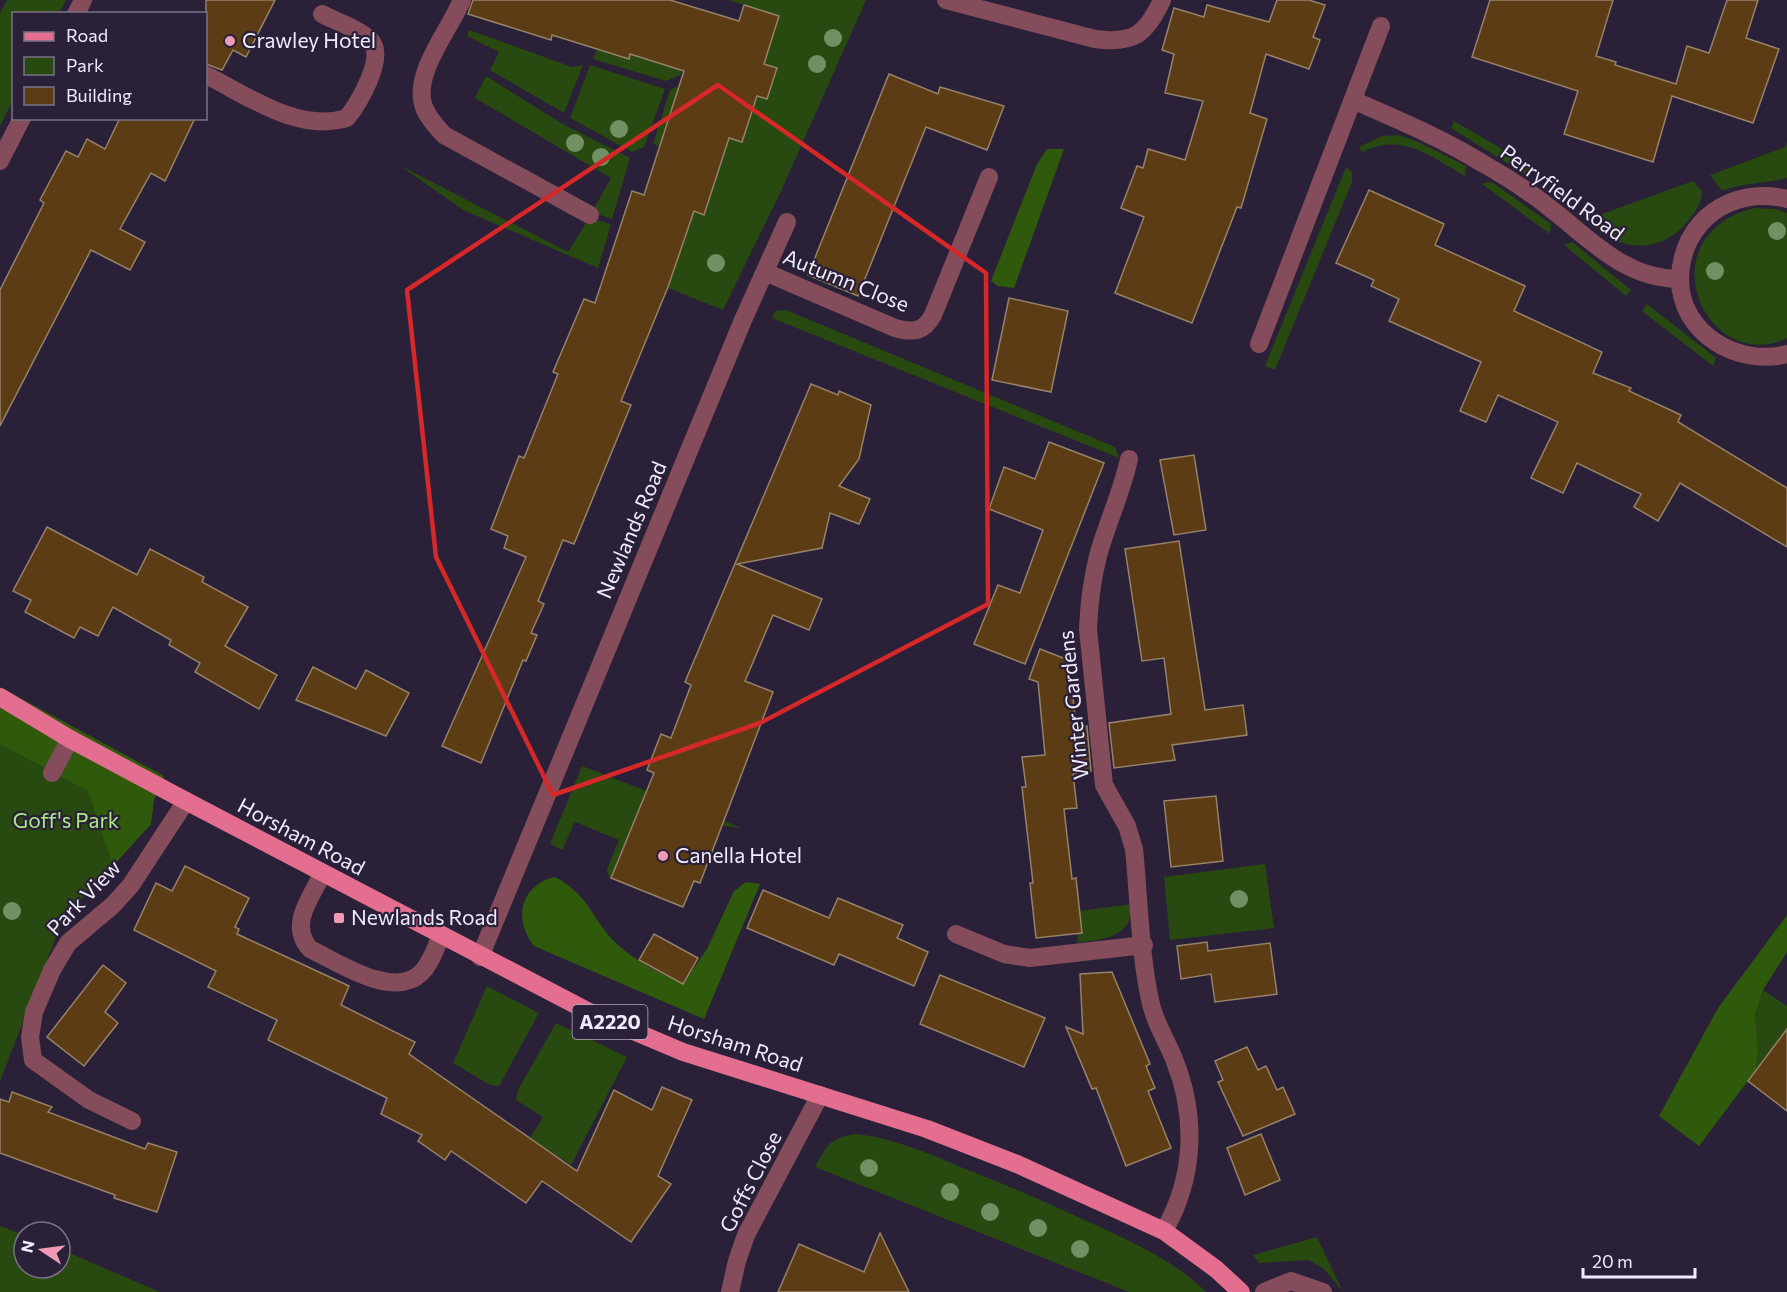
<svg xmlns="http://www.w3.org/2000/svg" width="1787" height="1292" font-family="Commissioner,sans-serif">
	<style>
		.green { fill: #28490f }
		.forest { fill: #305a0b }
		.building { fill: #5b3c15; stroke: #96816a; stroke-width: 1.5 }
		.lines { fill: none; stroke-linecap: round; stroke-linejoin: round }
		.minor { stroke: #854c5b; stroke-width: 18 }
		.major { stroke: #e36e8f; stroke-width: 18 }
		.tree { fill: #729063 }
		.marked { fill: none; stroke: #d62828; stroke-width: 4.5; stroke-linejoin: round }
		.poi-dot { fill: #f09ab6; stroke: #2a2138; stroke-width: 2 }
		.labels { text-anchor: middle; stroke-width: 4.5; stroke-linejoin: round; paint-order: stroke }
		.shield { fill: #2a2138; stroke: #b5aec0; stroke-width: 1.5 }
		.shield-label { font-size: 20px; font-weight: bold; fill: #f0ebfb }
		.poi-label { font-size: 21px; fill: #f0ebfb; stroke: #2a2138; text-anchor: start }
		.street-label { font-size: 21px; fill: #f0ebfb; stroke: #2a2138 }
		.park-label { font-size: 21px; fill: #acea86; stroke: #2a2138 }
	</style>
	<rect width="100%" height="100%" fill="#2a2138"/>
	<!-- green -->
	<g class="green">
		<path d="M 7,0 L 66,0 L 59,13 L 14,14 L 13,100 L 0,126 L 0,13 Z"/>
		<path d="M 729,0 L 866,0 L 781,191 L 723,310 L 608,264 L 694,211 L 704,215 L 715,181 L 703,163 L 720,168 L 729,138 L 742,142 L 752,112 L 752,94 L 767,99 L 777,68 L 764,64 L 779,16 Z"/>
		<path d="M 469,30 L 572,67 L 583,65 L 564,113 L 490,70 L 499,52 L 467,36 Z"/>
		<path d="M 597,50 L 628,59 L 630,54 L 682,70 L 680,75 L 666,81 L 593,59 Z"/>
		<path d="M 590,65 L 665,89 L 644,147 L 632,152 L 570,118 Z"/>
		<path d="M 486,76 L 561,123 L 630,158 L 612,219 L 592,212 L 611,178 L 475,98 Z"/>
		<path d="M 678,86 L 701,94 L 691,126 L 668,119 L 659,146 L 653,144 L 670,90 Z"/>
		<path d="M 1454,121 L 1531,166 L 1526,175 L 1451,128 Z"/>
		<path d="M 1399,135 L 1416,141 L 1466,166 L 1465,176 C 1430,156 1402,132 1362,152 L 1359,147 L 1382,136 Z"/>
		<path d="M 1787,142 L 1787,178 C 1765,184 1743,182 1722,191 L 1710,175 L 1785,147 Z"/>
		<path d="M 399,165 L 568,252 L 589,218 L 611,224 L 598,268 L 463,210 Z"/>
		<path d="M 1346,167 L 1352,172 L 1352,182 L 1275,370 L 1265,366 Z"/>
		<path d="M 1693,181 L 1702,191 C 1702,203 1696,211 1689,220 C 1665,251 1625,254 1596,228 L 1602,214 Z"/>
		<path d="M 1487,182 L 1493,183 L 1551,224 L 1550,234 L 1482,184 Z"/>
		<path d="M 1754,208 L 1775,209 L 1787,213 L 1787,338 C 1707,377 1643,237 1754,208 Z"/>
		<path d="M 1572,242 L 1631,290 L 1626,296 L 1564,245 Z"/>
		<path d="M 1647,304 L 1716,358 L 1713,366 L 1642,311 Z"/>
		<path d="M 786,310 L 1115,447 L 1119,458 L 772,318 L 775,311 Z"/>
		<path d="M 0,701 L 151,824 L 63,919 L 0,1081 Z"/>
		<path d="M 582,766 L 742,828 L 717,825 L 645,796 L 611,878 L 608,875 L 607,869 L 619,840 L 575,822 L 562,850 L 550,844 Z"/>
		<path d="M 1265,864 L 1274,928 L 1170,940 L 1164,877 Z"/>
		<path d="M 1132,904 C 1132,938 1104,939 1077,943 L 1080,911 Z"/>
		<path d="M 487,986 L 539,1013 L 499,1086 L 490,1085 L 453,1063 Z"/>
		<path d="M 1763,990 L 1787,1006 L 1787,1029 L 1756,1070 L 1758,1050 L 1755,1015 Z"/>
		<path d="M 556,1023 L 627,1057 L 571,1165 L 530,1138 L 543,1117 L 516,1100 L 518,1090 Z"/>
		<path d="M 856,1134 C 895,1138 932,1155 968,1170 C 1012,1187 1055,1206 1098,1226 C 1136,1244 1176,1262 1206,1292 L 1129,1292 L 815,1167 C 827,1145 829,1138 856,1134 Z"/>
		<path d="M 0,1226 L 24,1235 L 24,1268 L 60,1268 L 60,1249 L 160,1292 L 0,1292 Z"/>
		<path d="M 1317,1237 L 1343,1292 L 1324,1269 L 1309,1260 L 1259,1263 L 1253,1255 Z"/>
	</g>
	<!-- forest -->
	<g class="forest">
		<path d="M 1047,149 L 1064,149 L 1014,288 L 998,286 L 991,281 L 1037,164 Z"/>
		<path d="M 0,687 L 164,776 L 154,800 L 151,824 L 113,866 L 88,791 L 0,744 Z"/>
		<path d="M 555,877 C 591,896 591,920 618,945 C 636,962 661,973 683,984 L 707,949 L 734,891 L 746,882 L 760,884 L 704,1019 L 534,946 C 513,920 520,885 555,877 Z"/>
		<path d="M 1787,915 L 1787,952 L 1763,990 L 1755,1015 L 1758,1050 L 1756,1070 L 1699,1146 L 1659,1116 L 1718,1008 Z"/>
	</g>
	<!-- building -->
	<g class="building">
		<path d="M 206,0 L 275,0 L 246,57 L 233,50 L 222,70 L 206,64 Z"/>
		<path d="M 473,0 L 670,0 L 739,21 L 744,5 L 779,16 L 764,64 L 777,68 L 767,99 L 757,96 L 742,142 L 729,138 L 704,215 L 694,211 L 668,287 L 621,401 L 631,405 L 574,544 L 563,540 L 538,601 L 544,604 L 531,633 L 537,635 L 526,661 L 523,660 L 481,763 L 442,746 L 526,557 L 504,548 L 508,536 L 491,529 L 519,456 L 524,458 L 558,374 L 553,372 L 584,299 L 595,303 L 632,191 L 644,195 L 684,71 L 630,54 L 629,59 L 552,35 L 551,40 L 468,14 Z"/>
		<path d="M 1277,0 L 1309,0 L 1325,5 L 1313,37 L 1320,40 L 1309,69 L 1266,54 L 1250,113 L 1267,119 L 1241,208 L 1237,207 L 1192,323 L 1115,293 L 1144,217 L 1121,208 L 1137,166 L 1143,168 L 1148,149 L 1185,160 L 1203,101 L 1165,93 L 1174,54 L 1162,50 L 1174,8 L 1204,17 L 1207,5 L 1269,22 Z"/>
		<path d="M 1490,0 L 1613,0 L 1596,56 L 1616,62 L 1615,65 L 1676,84 L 1687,46 L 1709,53 L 1727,0 L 1758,0 L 1746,38 L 1779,49 L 1753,123 L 1672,96 L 1653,162 L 1564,134 L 1578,91 L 1472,57 Z"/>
		<path d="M 889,74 L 938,94 L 940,87 L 1004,106 L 987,150 L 926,127 L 858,296 L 808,275 Z"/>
		<path d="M 120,118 L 195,118 L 165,181 L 151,173 L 120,229 L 145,242 L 130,270 L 91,250 L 0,426 L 0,290 L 44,203 L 40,200 L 66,151 L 78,157 L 87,139 L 105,149 Z"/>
		<path d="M 1369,190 L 1444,224 L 1435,245 L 1525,286 L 1514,311 L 1602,352 L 1593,373 L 1631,388 L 1629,391 L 1681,415 L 1678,422 L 1787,488 L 1787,547 L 1680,483 L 1658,521 L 1634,507 L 1641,494 L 1577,463 L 1563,493 L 1531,478 L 1558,422 L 1498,395 L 1486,422 L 1460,411 L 1481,362 L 1389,321 L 1399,299 L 1371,286 L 1374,280 L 1336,263 Z"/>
		<path d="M 1009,298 L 1068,311 L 1051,392 L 992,380 Z"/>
		<path d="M 811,384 L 838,395 L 839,391 L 871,405 L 859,459 L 839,486 L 870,499 L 859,524 L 830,513 L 822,548 L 737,564 L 822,599 L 809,630 L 773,615 L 745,681 L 773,692 L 700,883 L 694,881 L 683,907 L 611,878 L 654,773 L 647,770 L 661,734 L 671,738 L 691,685 L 685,682 Z"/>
		<path d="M 1049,442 L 1104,463 L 1025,664 L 974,644 L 998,585 L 1020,593 L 1043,530 L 989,509 L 1004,467 L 1035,479 Z"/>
		<path d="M 1194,455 L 1206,530 L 1174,535 L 1160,460 Z"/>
		<path d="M 47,527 L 137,575 L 150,549 L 204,577 L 202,582 L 248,607 L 225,646 L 277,675 L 259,709 L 195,672 L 200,663 L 169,645 L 171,640 L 113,607 L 98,636 L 80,627 L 74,638 L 25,612 L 31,600 L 13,591 Z"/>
		<path d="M 1179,541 L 1205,710 L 1243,705 L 1247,735 L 1172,745 L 1175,760 L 1114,768 L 1109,723 L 1171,714 L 1164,658 L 1142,661 L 1125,549 Z"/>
		<path d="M 1040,649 L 1071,661 L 1066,676 L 1071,678 L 1076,727 L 1087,726 L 1091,771 L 1073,774 L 1077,808 L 1064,809 L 1072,879 L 1076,878 L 1082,933 L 1036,938 L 1030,883 L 1033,883 L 1022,787 L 1026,787 L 1022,757 L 1045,755 L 1038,682 L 1029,679 Z"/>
		<path d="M 313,667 L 356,689 L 366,670 L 409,693 L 386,736 L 296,700 Z"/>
		<path d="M 1216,796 L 1223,861 L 1171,867 L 1164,801 Z"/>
		<path d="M 185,866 L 249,898 L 235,927 L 239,929 L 237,934 L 349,986 L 341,1005 L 415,1042 L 409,1054 L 577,1171 L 614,1090 L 652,1110 L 662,1087 L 692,1100 L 658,1176 L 671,1184 L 631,1242 L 542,1181 L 526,1203 L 451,1151 L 445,1160 L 418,1141 L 422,1135 L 381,1114 L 387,1098 L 268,1040 L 277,1020 L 208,987 L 216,971 L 134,930 L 156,883 L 172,891 Z"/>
		<path d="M 763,890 L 829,918 L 838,898 L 903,925 L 897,938 L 928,952 L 914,986 L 839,954 L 834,965 L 747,928 Z"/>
		<path d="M 654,934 L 698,958 L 683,984 L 639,960 Z"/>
		<path d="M 1207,942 L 1208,951 L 1270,943 L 1277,994 L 1215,1002 L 1211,974 L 1181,979 L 1177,946 Z"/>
		<path d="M 103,965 L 126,983 L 105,1012 L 118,1023 L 84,1066 L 47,1037 Z"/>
		<path d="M 1112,972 L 1150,1064 L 1146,1066 L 1155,1088 L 1148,1091 L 1171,1148 L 1126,1166 L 1096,1088 L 1092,1089 L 1066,1027 L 1083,1034 L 1080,974 Z"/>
		<path d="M 940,975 L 1045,1018 L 1024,1067 L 920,1024 Z"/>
		<path d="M 1787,1029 L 1787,1111 L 1748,1081 Z"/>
		<path d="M 1247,1047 L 1258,1070 L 1266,1066 L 1277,1090 L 1283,1087 L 1295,1114 L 1243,1136 L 1218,1082 L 1223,1080 L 1215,1061 Z"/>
		<path d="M 12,1092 L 52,1107 L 48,1112 L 145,1149 L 148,1143 L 177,1152 L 157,1212 L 114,1198 L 115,1195 L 0,1153 L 0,1099 L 9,1102 Z"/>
		<path d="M 1261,1134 L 1280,1180 L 1245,1195 L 1227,1148 Z"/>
		<path d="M 880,1233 L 909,1292 L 778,1292 L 799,1244 L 864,1272 Z"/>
	</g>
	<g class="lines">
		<!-- minor -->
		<g class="minor">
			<path d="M 462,0 C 450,29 414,72 423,104 C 426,116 436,126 444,135 L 590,215"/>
			<path d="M 946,0 L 1095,39 C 1133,44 1146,35 1162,0"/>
			<path d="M 76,14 L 83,0"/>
			<path d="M 206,75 C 248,96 298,133 347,118 C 358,104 386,58 371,41 C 360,29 337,22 322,14"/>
			<path d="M 1355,101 C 1398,120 1442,138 1482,163 C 1507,177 1533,194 1555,212 C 1594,243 1627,279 1680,279"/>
			<path d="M 0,161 L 22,118"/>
			<path d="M 1787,199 C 1733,185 1681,220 1680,279 C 1680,334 1739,367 1787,354"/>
			<path d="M 765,272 L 895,328 C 913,333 924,332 933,315 L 989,177"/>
			<path d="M 1259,344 L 1381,26"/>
			<path d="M 1129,459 C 1122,492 1107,523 1098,556 C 1092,580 1089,604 1088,629 L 1104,785 L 1127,826 L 1134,849 C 1139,898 1140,958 1151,1004 C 1155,1023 1167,1041 1174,1059 C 1197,1116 1195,1177 1164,1231"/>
			<path d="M 52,773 L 70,739"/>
			<path d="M 323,873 C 311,897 288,925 310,949 C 338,962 393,1000 421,973 C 431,963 435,949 441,936"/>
			<path d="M 956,934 L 1004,954 L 1030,958 L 1144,945"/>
			<path d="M 480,957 L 743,320 L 787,222"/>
			<path d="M 132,1121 L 89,1100 L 33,1060 L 30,1037 L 34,1012 L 52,970 L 68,943 L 113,905 L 131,885 L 186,801"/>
			<path d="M 730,1292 L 737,1261 L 746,1235 L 820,1095"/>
			<path d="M 1264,1292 L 1291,1281 L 1323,1292"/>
		</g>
		<!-- major -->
		<path class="major" d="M 0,697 L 70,739 L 186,801 L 593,1014 L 683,1052 L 927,1129 L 1017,1164 L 1164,1231 L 1216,1269 L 1241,1292"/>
	</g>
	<!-- trees -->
	<g class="tree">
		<circle cx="833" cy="38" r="9"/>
		<circle cx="817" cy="64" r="9"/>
		<circle cx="619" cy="129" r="9"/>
		<circle cx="575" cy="143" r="9"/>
		<circle cx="601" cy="157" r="9"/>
		<circle cx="1777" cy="231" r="9"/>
		<circle cx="716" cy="263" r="9"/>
		<circle cx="1715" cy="271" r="9"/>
		<circle cx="1239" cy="899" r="9"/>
		<circle cx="12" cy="911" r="9"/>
		<circle cx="869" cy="1168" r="9"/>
		<circle cx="950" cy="1192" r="9"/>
		<circle cx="990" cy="1212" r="9"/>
		<circle cx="1038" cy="1228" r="9"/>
		<circle cx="1080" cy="1249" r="9"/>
	</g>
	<!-- marked area -->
	<path class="marked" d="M 718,85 L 986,273 L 988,604 L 760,723 L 553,795 L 436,557 L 407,290 Z"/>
	<!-- markers -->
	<g class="poi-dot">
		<circle cx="230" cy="41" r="6"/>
		<circle cx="663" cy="856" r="6"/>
		<rect x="333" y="912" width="12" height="12" rx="3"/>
	</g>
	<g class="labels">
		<!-- shield labels -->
		<rect class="shield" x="572.5" y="1005" width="75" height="34" rx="4.5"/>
		<g class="shield-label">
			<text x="610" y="1029">A2220</text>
		</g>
		<!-- poi labels -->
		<g class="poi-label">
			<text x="242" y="48">Crawley Hotel</text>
			<text x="675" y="863">Canella Hotel</text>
			<text x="351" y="925">Newlands Road</text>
		</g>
		<!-- street labels -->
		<g class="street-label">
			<text transform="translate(1562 193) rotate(36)" y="7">Perryfield Road</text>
			<text transform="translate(846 281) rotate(22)" y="7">Autumn Close</text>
			<text transform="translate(632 530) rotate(-67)" y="7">Newlands Road</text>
			<text transform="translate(1074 705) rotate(-96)" y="7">Winter Gardens</text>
			<text transform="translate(301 837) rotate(28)" y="7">Horsham Road</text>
			<text transform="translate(84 898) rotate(-46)" y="7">Park View</text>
			<text transform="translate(735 1044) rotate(18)" y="7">Horsham Road</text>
			<text transform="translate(751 1182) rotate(-63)" y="7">Goffs Close</text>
		</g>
		<!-- park labels -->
		<g class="park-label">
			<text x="66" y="828">Goff's Park</text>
		</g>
	</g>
	<!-- legend -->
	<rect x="12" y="12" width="195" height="108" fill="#2a2138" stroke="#797286" stroke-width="1.5"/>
	<rect x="24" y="32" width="30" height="9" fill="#e36e8f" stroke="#797286" stroke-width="1.5"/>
	<text x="66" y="42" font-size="18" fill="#f0ebfb">Road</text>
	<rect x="24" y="57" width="30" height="18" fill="#28490f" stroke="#797286" stroke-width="1.5"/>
	<text x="66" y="72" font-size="18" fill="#f0ebfb">Park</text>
	<rect x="24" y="87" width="30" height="18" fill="#5b3c15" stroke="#797286" stroke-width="1.5"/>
	<text x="66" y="102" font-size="18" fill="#f0ebfb">Building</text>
	<!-- north arrow -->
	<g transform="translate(42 1250) rotate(283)"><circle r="28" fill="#2a2138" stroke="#797286" stroke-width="1.5"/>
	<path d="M0-4.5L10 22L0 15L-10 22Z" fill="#f09ab6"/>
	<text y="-9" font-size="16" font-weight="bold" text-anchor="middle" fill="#f0ebfb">N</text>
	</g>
	<!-- scale -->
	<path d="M1583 1268v9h112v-9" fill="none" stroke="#f0ebfb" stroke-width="3"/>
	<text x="1592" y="1268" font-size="18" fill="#f0ebfb" stroke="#2a2138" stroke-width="4.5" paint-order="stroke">20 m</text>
</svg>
